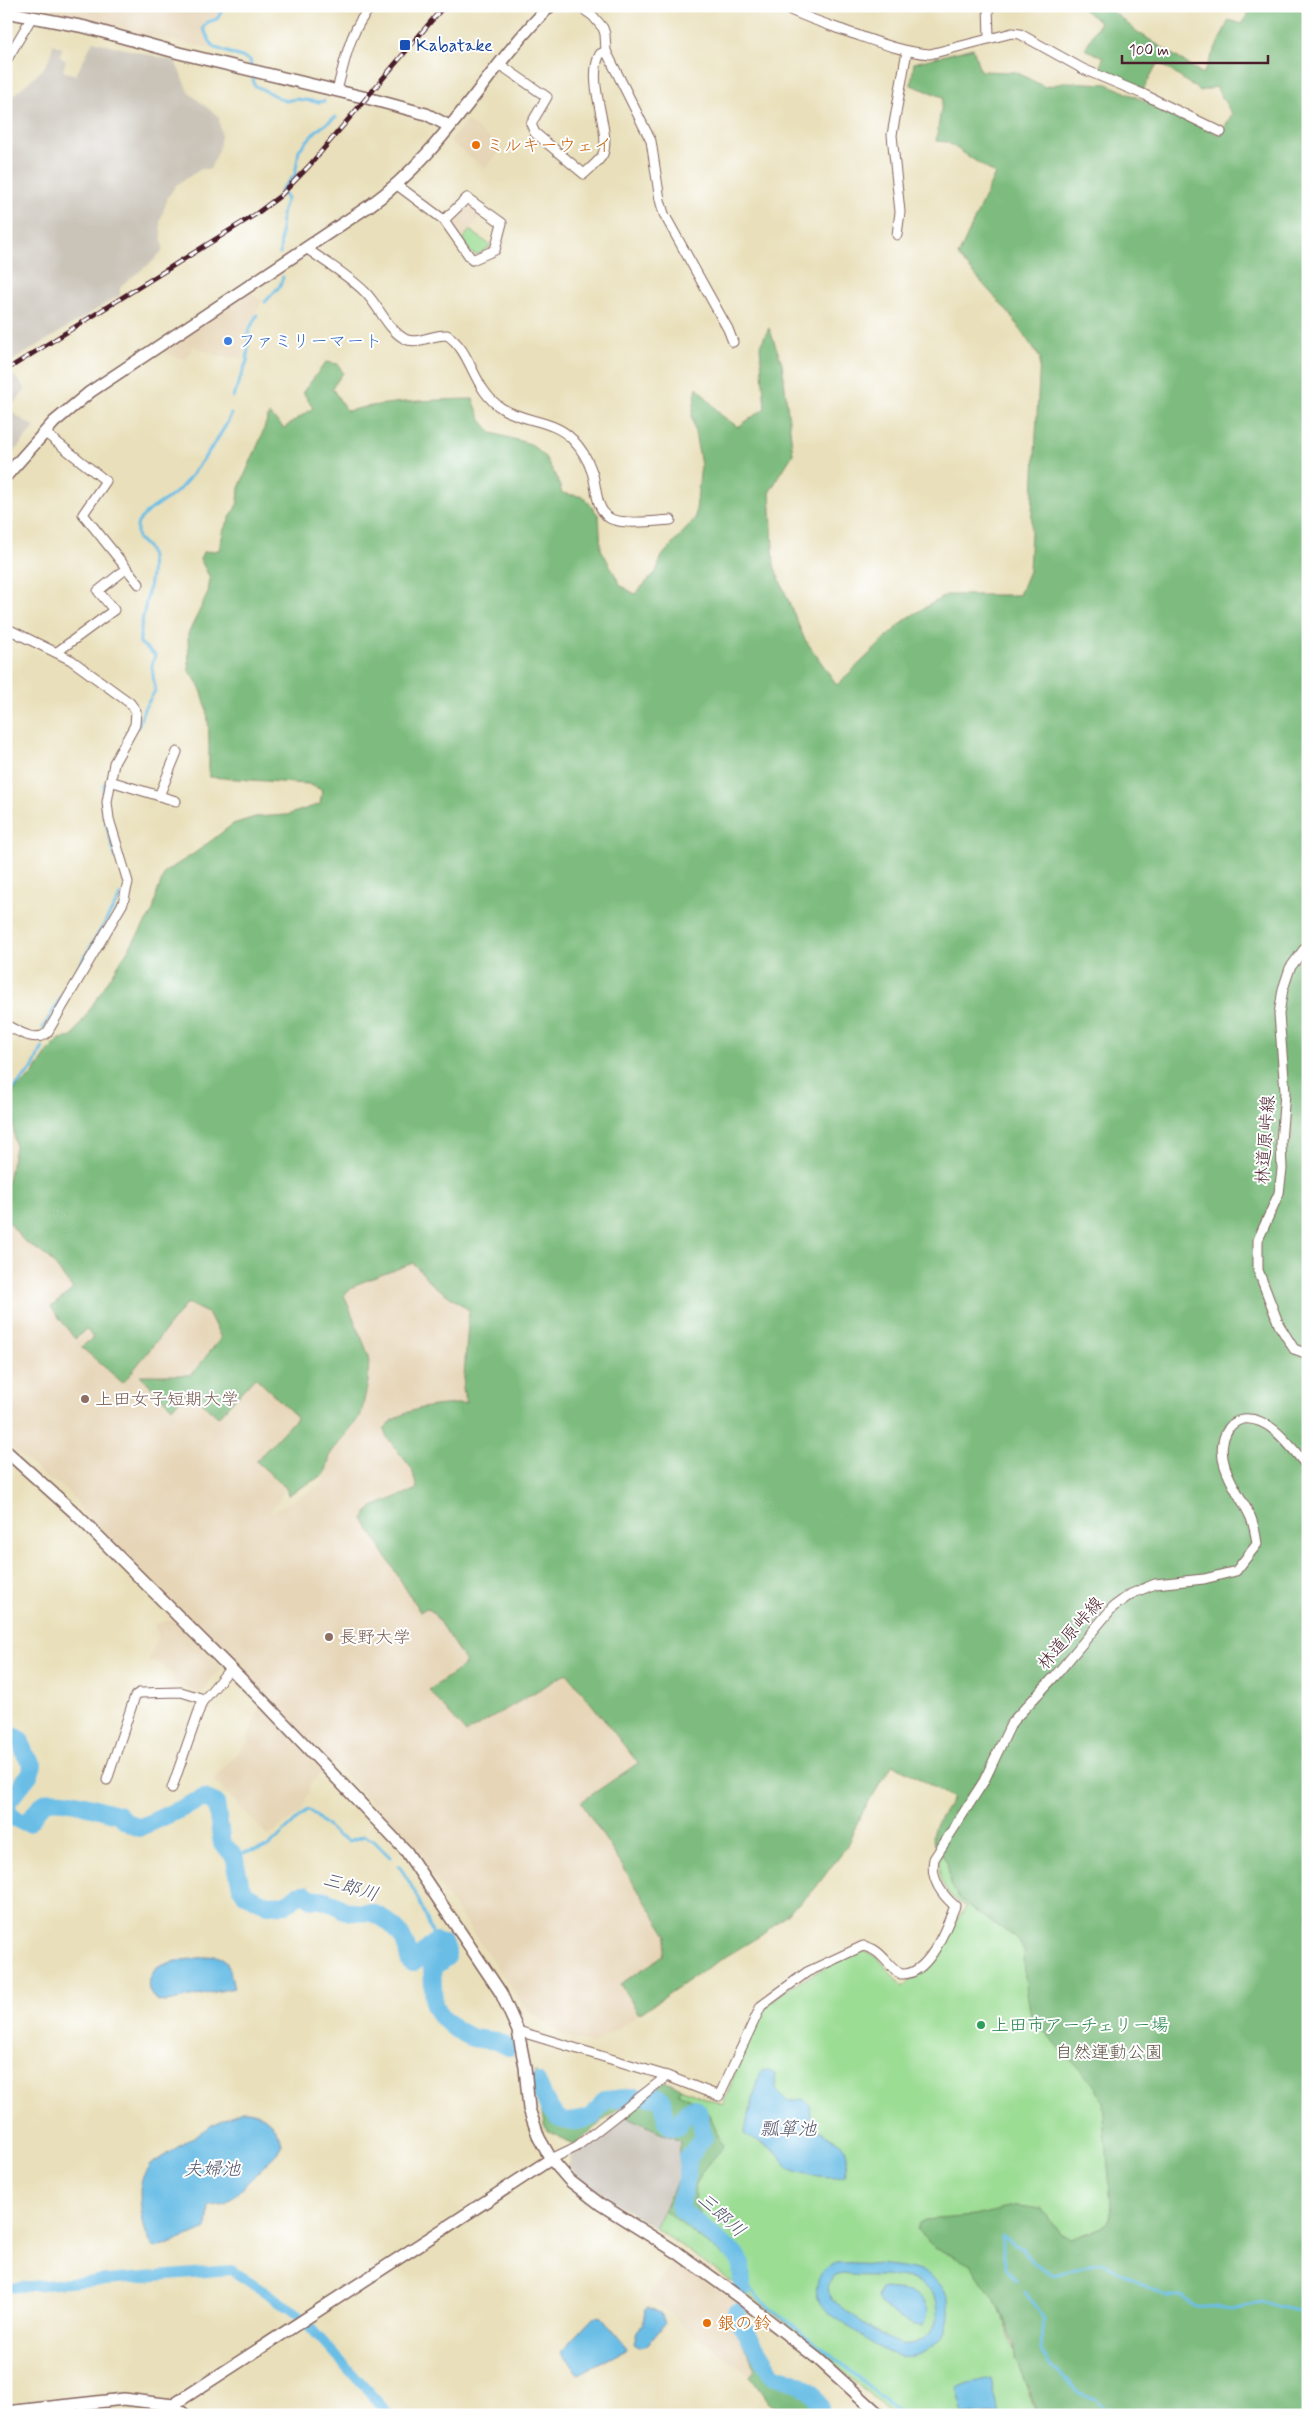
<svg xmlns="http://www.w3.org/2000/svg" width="1314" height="2421" font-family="Mynerve,'Klee One',sans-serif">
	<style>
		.built { fill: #e6d5b7 }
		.industrial { fill: #c9c3b8 }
		.green { fill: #9cdd94; stroke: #737e60 }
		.forest { fill: #7dbc7e; stroke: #646e54 }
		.water { fill: #6abee6; stroke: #5a6e88; fill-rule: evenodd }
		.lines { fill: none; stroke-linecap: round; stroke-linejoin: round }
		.stream { stroke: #6abee6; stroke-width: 3 }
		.canal { stroke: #6abee6; stroke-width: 10 }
		.river { stroke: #6abee6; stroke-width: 18 }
		.minor-casing { stroke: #82635d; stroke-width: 11 }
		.tertiary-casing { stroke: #82635d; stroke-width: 14 }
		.minor { stroke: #fff; stroke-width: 9 }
		.tertiary { stroke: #fff; stroke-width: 11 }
		.rail-casing { stroke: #4a1f2b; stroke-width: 5 }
		.rail { stroke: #fff; stroke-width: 3; stroke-dasharray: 9; stroke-linecap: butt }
		.transit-dot { fill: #1a4fb4; stroke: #fff; stroke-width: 2 }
		.food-dot { fill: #e8710a; stroke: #fff; stroke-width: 2 }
		.shop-dot { fill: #3f7fe0; stroke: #fff; stroke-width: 2 }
		.education-dot { fill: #8d6e63; stroke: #fff; stroke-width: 2 }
		.leisure-dot { fill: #2e9e5b; stroke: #fff; stroke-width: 2 }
		.labels { text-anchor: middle; stroke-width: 4; stroke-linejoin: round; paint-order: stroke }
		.transit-label { font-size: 18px; fill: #164399; stroke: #fff; text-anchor: start }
		.food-label { font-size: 18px; fill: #c56008; stroke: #fff; text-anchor: start }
		.shop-label { font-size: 18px; fill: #366cbe; stroke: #fff; text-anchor: start }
		.street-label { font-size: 18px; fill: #4a1f2b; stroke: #fff }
		.education-label { font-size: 18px; fill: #785e54; stroke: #fff; text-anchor: start }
		.leisure-label { font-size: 18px; fill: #27864d; stroke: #fff; text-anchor: start }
		.park-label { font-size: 18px; fill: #63584a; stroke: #fff }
		.water-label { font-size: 19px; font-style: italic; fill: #55576c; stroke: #fff }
	</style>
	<rect width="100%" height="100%" fill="#fff"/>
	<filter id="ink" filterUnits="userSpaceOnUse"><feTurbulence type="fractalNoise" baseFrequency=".02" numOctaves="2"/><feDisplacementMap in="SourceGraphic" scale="10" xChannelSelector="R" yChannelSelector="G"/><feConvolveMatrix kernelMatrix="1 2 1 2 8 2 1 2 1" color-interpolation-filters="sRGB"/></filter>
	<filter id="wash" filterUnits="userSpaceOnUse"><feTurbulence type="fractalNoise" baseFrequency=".0096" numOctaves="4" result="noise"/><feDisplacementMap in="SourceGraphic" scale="20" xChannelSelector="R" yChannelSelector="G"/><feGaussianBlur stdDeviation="1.12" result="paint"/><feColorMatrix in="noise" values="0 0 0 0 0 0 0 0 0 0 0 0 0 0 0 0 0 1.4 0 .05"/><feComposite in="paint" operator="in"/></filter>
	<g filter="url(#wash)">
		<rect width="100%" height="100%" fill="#e9e0bb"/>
		<!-- built -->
		<g class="built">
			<path d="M 49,6 L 224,6 L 215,18 L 208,21 L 202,28 L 210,48 L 155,37 L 56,12 Z"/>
			<path d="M 467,121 L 502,148 L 486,169 L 450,141 Z"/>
			<path d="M 470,206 L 482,214 L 462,240 L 451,223 L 463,207 Z"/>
			<path d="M 248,290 L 262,301 L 247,328 L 243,358 L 220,357 L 193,346 L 185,360 L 159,350 Z"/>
			<path d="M 6,1118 L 13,1120 L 15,1147 L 6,1189 Z"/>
			<path d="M 6,1218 L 23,1240 L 49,1257 L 73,1290 L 51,1308 L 75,1338 L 86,1329 L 93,1338 L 82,1346 L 124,1383 L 187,1303 L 209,1314 L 221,1338 L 191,1375 L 141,1375 L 172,1408 L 188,1390 L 255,1376 L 297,1417 L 256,1461 L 286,1488 L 271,1512 L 321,1485 L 324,1479 L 331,1453 L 361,1415 L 369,1356 L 344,1295 L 357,1284 L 413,1263 L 433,1285 L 470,1310 L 463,1390 L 467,1403 L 417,1408 L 389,1423 L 384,1429 L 386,1436 L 412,1469 L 418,1489 L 372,1507 L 420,1612 L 426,1608 L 432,1611 L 465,1661 L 461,1668 L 429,1691 L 466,1733 L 567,1673 L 638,1763 L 581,1802 L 668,1935 L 663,1956 L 620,1984 L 639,2014 L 593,2045 L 562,2035 L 525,2007 L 411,1845 L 334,1763 L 311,1782 L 303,1810 L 268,1836 L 213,1779 L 246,1744 L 264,1693 L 82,1511 L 76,1500 L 62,1486 L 48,1480 L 6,1442 Z"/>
			<path d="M 173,1619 L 223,1668 L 211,1679 L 202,1693 L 174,1684 L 174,1677 L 159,1663 L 148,1662 L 158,1635 L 154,1625 Z"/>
			<path d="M 675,2258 L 735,2301 L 728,2314 L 756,2369 L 750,2376 L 696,2336 L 648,2296 Z"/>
		</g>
		<!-- industrial -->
		<g class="industrial">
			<path d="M 93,41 L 175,61 L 189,93 L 219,117 L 221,135 L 219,149 L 210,169 L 201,169 L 176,185 L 168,197 L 160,221 L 163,250 L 152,262 L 123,284 L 120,288 L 120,295 L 6,365 L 6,102 L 43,69 L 51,55 L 53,44 L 62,48 L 60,57 L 66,61 L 63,71 L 76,75 Z"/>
			<path d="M 9,371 L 26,389 L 11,407 L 14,414 L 35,427 L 6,461 L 6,373 Z"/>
			<path d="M 623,2115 L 680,2140 L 680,2175 L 655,2228 L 590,2187 L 568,2166 L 571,2156 Z"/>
		</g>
		<!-- green -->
		<g class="green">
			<path d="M 470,230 L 491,246 L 477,255 L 471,253 L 462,240 Z"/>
			<path d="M 981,1800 L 1308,1899 L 1308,2309 L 1000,2309 L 1036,2415 L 892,2415 C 818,2346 739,2284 655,2228 L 680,2175 L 680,2141 L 623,2115 L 665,2082 L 723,2105 C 734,2078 747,2032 764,2010 C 784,1985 834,1964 862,1951 C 881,1954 891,1975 903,1987 L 922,1970 L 966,1907 L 948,1894 L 940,1879 L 939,1858 Z"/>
		</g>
		<!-- forest -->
		<g class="forest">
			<path d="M 1079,6 L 1107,6 L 1136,31 L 1203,74 L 1229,20 L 1242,24 L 1250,9 L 1249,6 L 1308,6 L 1308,2415 L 1037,2415 L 1029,2390 L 1015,2359 L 1014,2344 L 1000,2309 L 971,2265 L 935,2247 L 917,2230 L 919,2223 L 925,2220 L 975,2216 L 1018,2206 L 1042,2209 L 1060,2233 L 1071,2239 L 1102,2227 L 1109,2221 L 1111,2205 L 1103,2102 L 1094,2085 L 1031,2017 L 1025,1981 L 1024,1952 L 1020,1943 L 1014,1936 L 970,1908 L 959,1898 L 951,1885 L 947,1862 L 934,1843 L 932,1836 L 934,1828 L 953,1798 L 893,1764 L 863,1811 L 846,1847 L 813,1891 L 763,1934 L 702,1971 L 639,2014 L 620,1984 L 663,1956 L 667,1935 L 581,1802 L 638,1763 L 567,1673 L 466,1733 L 429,1690 L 461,1668 L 465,1661 L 432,1611 L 426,1608 L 420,1612 L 363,1519 L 372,1507 L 417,1489 L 412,1469 L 386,1436 L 384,1429 C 404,1405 438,1406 467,1403 L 463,1390 L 469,1310 L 433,1285 L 413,1263 L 357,1284 L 344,1295 L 369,1356 L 368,1382 L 361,1415 L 331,1453 L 325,1474 L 288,1495 L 286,1488 L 256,1461 L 297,1417 L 255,1377 L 218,1417 L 188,1390 L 172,1408 L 140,1375 L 191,1375 L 221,1338 L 209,1314 L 187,1303 L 123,1383 L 81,1347 L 93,1338 L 86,1329 L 75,1339 L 51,1307 L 73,1289 L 49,1258 L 23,1240 L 6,1218 L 6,1189 L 15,1147 L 13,1120 L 6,1118 L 6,1104 L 16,1088 L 31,1077 L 49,1050 L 60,1039 L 72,1037 L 153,911 L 157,893 L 165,872 L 195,853 L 233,824 L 255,817 L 287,815 L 320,804 L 322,790 L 308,784 L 209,777 C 208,743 214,698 189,671 L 188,634 L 208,593 L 210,578 L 200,559 L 203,552 L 219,550 L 224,529 L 238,503 L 239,488 L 260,440 L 269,414 L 284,428 L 313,408 L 303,392 L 326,362 L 338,364 L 343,373 L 332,388 L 347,411 C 388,401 430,400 473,399 L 481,420 L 492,433 L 531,444 L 545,457 L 557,478 L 562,493 L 584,497 L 599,516 L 601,549 L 621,586 L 635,594 L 656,572 L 662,556 L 695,519 L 701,465 L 692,416 L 697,387 L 721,415 L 738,427 L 765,408 L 760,346 L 769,328 L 782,363 L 793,454 L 770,491 L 774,566 L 804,638 L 837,685 L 906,619 L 946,595 L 1019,595 L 1029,571 L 1040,358 L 1009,313 L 958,256 L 995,174 L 947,142 L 936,141 L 943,97 L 911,85 L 914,63 L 973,48 L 980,71 L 1016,72 L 1045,87 L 1067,82 L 1107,84 L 1220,135 L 1232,114 L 1216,87 L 1200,91 L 1158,62 L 1142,92 L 1100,72 L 1103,57 L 1085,49 L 1100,22 Z"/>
			<path d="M 535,2071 C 539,2078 545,2084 549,2091 C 558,2110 557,2121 583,2117 L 599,2097 L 604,2095 L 639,2092 L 574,2144 L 549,2132 L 544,2125 Z"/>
			<path d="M 665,2082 L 681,2088 L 678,2093 C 712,2107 709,2115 723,2147 C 715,2157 705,2167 699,2178 C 682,2206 714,2230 731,2247 L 724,2257 L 664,2210 L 680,2175 L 680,2141 L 623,2115 Z"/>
			<path d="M 728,2314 L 741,2315 L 775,2373 C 798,2382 822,2383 822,2415 L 785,2415 L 768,2402 L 750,2376 L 756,2369 Z"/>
		</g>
		<!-- water -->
		<g class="water">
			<path d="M 214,1955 C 229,1955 231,1976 234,1988 L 167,2002 C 146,2003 142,1976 159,1967 C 177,1958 196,1960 214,1955 Z"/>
			<path d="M 768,2070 L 775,2074 L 776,2089 L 788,2101 L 803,2099 L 810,2104 C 811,2107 810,2112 811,2116 C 817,2144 859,2131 844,2175 C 835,2180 800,2174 790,2169 C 784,2166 781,2155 775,2151 C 765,2144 753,2141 744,2134 L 760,2074 L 761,2071 Z"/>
			<path d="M 243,2111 C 262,2110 277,2126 282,2144 L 277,2153 L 226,2204 L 209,2206 L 207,2229 L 156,2249 C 143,2241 138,2197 141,2183 C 142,2176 147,2171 150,2165 L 212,2125 Z"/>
			<path d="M 837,2263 C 856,2262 917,2265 931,2276 C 968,2302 944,2363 899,2356 C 883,2353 869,2340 856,2331 C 844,2323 829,2315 820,2303 C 812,2286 818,2269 837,2263 ZM 843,2274 C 866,2278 899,2273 919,2282 C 952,2297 938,2348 902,2344 C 886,2342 845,2310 832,2299 C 824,2287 830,2276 843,2274 Z"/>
			<path d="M 884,2289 C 898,2291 922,2289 926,2306 C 928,2313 926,2320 922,2326 L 913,2326 L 880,2303 L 877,2297 L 880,2291 Z"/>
			<path d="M 649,2307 L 661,2313 L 665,2323 L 648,2345 L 641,2347 L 634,2343 L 637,2331 L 643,2324 L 645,2309 Z"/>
			<path d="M 597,2316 L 602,2317 L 627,2348 L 578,2374 L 561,2351 L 593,2317 Z"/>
			<path d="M 991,2379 L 1000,2415 L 963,2415 L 956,2387 Z"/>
		</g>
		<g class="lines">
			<!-- stream -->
			<g class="stream">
				<path d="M 225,6 L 217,19 L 208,22 L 203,28 L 213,47 L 250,60 L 254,85 L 285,101 L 296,99 L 319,102 L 324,101"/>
				<path d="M 280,254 L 282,213 L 287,198 L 280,191 L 295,175 L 299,150 L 316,131 L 336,117"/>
				<path d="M 265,302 L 280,286 L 283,277"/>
				<path d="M 233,397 L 247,361 L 249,330 L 257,315"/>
				<path d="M 138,727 L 144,709 L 155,691 L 152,665 L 155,655 L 140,643 C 138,618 161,567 147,547 C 144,544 141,541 138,539 C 137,534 136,528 138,523 C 145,510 163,503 175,493 C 187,484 227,428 231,414"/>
				<path d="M 104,784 L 102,806 L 105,817"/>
				<path d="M 106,823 L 116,858"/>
				<path d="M 43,1028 L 121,895"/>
				<path d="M 6,1101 L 14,1088 L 32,1069 L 43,1047"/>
				<path d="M 234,1855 L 268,1847 L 308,1809 L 338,1836 L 349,1841 L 364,1836 L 373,1840 L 390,1857"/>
				<path d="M 399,1866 C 416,1890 426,1914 435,1942"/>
				<path d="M 1001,2237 L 1023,2248 L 1031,2261 L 1054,2275 L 1100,2262 L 1166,2296 L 1181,2296 L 1197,2306 L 1234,2310 L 1262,2303 L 1308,2313"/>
				<path d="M 1001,2238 L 1006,2267 L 1016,2281"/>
				<path d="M 742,2281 L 765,2304 L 851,2371 L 901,2415"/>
				<path d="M 1025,2292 L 1044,2319 L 1041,2351 L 1048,2365 L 1058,2371 L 1077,2393 L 1095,2400 L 1111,2415"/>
			</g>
			<!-- canal -->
			<path class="canal" d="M 6,2288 L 231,2270 L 297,2313 L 390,2415"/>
			<!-- river -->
			<g class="river">
				<path d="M 6,1733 L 20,1739 L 25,1754 L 33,1765 L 30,1774 L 6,1804"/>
				<path d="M 6,1807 C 9,1817 18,1821 28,1823 C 33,1817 37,1809 43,1804 C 57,1793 101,1811 118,1814 L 125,1821 L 139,1828 L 204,1798 L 216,1803 L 222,1844 L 234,1855 L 241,1887 L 245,1894 L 268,1905 L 287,1904 L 297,1895 L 305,1894 L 312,1899 C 326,1897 333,1904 344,1910 C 357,1915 361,1911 371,1913 C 385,1916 400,1931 405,1943 C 408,1949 407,1955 410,1962 L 415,1962 L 435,1942 L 443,1944 L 447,1951 L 447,1957 L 432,1968 L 434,2005 L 440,2016 L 455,2029 L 472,2038 L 496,2041 L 509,2047"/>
				<path d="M 537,2082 C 550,2110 555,2132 593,2116 L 605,2100 L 636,2097"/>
				<path d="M 646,2097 L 655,2096 L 663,2100 L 666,2121 L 672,2127 L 678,2126 L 688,2110 L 694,2108 L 698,2111 L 704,2137 L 688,2157 L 687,2177 L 679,2206 L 683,2212 L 736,2255 L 741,2263 L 742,2288"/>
				<path d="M 737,2312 L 739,2321 L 773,2375 C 793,2382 822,2387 819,2415"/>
			</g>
		</g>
	</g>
	<g filter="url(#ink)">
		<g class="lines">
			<defs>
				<g id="minor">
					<path d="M 579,6 L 593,16 L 603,28 L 605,34 L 606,51 L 651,141 L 660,200 L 664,214 L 728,329 L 733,342"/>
					<path d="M 782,6 C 803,17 826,24 848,32 C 875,41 902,52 930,54 L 1012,33 L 1020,34 L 1083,69 L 1145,95 L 1221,132"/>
					<path d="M 988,6 L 989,37"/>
					<path d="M 6,61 L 32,17"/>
					<path d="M 499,64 L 547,97 L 531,124 L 535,133 L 584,174 C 589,169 600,161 603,154 C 612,132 585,82 600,54 L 606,51"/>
					<path d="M 337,90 C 345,61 350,28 372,6"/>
					<path d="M 397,185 L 444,220 L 472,260 L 495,250 L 502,223 L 467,198 L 444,220"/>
					<path d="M 897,235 L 900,212 L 892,135 L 907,51"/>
					<path d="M 306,248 C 325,262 348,275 365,292 C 379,306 387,329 405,339 C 418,345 433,334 447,335 C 473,352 472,390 503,409 C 525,422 554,420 572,439 C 581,448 588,460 592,472 C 597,486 595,507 608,517 C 619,526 657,521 671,520"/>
					<path d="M 44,432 L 106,481 L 83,514 L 139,584"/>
					<path d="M 6,628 L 71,660 L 130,703 L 136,711 L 135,725 L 114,763 L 107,802 L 109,819 L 128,882 L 123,903 L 47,1033 C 35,1043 18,1031 6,1025"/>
					<path d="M 57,652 L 114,610 L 98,591 L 126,569"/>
					<path d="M 110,781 L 176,801"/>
					<path d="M 159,796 L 177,752"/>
					<path d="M 1308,944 L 1290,968 L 1283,989 L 1279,1014 L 1285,1092 L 1281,1142 L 1282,1169 L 1279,1193 L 1258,1240 L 1258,1270 L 1279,1325 L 1294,1349 L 1308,1354"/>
					<path d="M 107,1780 L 135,1696 L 139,1693 L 181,1692 L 204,1699"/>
					<path d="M 172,1788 L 202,1702 L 230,1669"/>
					<path d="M 518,2031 L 667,2076 L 719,2096 L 761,2006 L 807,1972 L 863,1946 C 882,1949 886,1965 901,1974 C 929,1976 946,1928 955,1906 C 941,1894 930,1879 934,1859 L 984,1781 L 1012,1722 L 1055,1676 L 1113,1607 L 1131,1594 L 1155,1584 L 1204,1579 L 1236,1571 L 1257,1544 C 1256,1536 1254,1526 1251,1518 C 1240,1493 1212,1462 1226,1433 C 1229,1426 1235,1421 1243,1419 C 1271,1416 1291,1448 1308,1467"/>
					<path d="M 551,2159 L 576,2147 L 667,2076"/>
				</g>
				<g id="tertiary">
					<path d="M 6,12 L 85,27 L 179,53 L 367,98 L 426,114 L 449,126"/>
					<path d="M 6,476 L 54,422 L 90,392 L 369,206 C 443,154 486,69 550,6"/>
					<path d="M 6,1451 L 74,1512 L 264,1702 L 406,1851 L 501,1993 L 518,2031 L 525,2067 L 529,2109 L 539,2138 L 551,2159 L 570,2181 L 600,2204 L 678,2253 L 739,2297 L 818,2359 L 880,2415"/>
					<path d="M 173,2405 L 551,2159"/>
					<path d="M 6,2412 L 124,2399 L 173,2405 L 185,2415"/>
				</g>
			</defs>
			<!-- minor casing -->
			<use href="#minor" class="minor-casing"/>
			<!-- tertiary casing -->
			<use href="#tertiary" class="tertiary-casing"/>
			<!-- minor -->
			<use href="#minor" class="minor"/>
			<!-- tertiary -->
			<use href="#tertiary" class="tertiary"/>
			<defs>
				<path id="rail" d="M 6,370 L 256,214 L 280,196 L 309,166 L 444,6"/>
			</defs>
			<!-- rail casing -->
			<use href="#rail" class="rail-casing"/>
			<!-- rail -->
			<use href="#rail" class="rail"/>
		</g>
	</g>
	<!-- markers -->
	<rect class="transit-dot" x="399" y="39" width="12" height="12" rx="2.5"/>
	<g class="food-dot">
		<circle cx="476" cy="145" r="5"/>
		<circle cx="707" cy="2323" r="5"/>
	</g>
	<circle class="shop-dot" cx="228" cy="341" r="5"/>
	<g class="education-dot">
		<circle cx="85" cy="1399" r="5"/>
		<circle cx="329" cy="1637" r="5"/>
	</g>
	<circle class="leisure-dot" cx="981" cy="2025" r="5"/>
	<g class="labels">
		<!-- transit labels -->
		<g class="transit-label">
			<text x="416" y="51">Kabatake</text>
		</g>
		<!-- food labels -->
		<g class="food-label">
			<text x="486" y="151">ミルキーウェイ</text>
			<text x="717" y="2329">銀の鈴</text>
		</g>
		<!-- shop labels -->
		<g class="shop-label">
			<text x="238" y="347">ファミリーマート</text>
		</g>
		<!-- street labels -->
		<g class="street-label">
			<text transform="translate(1265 1140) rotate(-86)" y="6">林道原峠線</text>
			<text transform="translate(1070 1633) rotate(-49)" y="6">林道原峠線</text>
		</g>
		<!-- education labels -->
		<g class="education-label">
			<text x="95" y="1405">上田女子短期大学</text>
			<text x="339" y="1643">長野大学</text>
		</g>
		<!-- leisure labels -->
		<g class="leisure-label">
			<text x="991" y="2031">上田市アーチェリー場</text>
		</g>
		<!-- park labels -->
		<g class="park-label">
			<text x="1109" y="2058">自然運動公園</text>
		</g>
		<!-- water labels -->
		<g class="water-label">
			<text transform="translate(351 1886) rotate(17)" y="7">三郎川</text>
			<text x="788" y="2135">瓢箪池</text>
			<text x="212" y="2175">夫婦池</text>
			<text transform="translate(722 2214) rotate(42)" y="7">三郎川</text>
		</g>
	</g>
	<!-- margin -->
	<rect width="1314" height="2421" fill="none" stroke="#fff" stroke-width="25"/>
	<!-- scale -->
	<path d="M1122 55v8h146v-8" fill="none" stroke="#4a1f2b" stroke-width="2.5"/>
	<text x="1129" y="55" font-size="15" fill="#4a1f2b" stroke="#ffffff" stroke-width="4" paint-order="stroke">100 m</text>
</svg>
